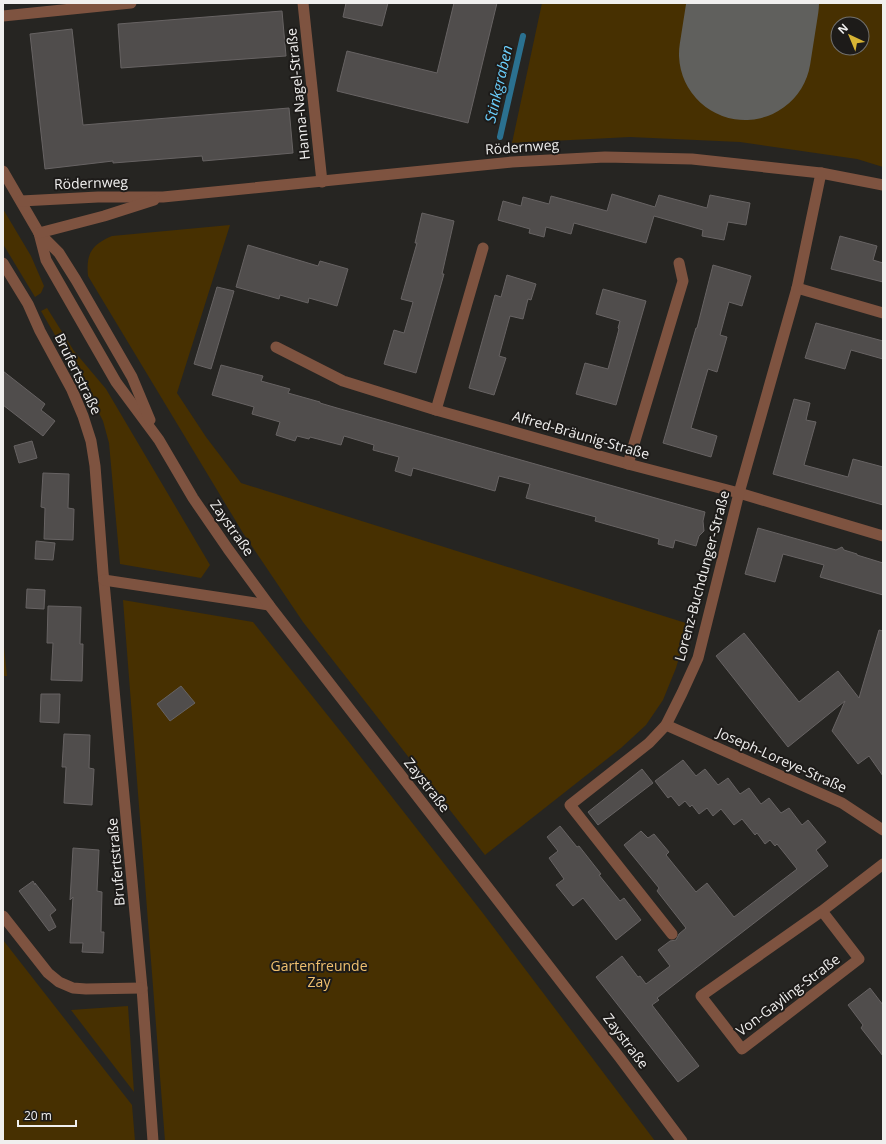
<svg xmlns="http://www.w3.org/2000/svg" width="886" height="1144" font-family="'Open Sans',sans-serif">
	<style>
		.green { fill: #473001; fill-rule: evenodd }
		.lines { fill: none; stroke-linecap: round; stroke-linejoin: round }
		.stream { stroke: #2b7190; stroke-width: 6 }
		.runway { stroke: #60605d; stroke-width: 132 }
		.building { fill: #504d4c; stroke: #676363 }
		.minor { stroke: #7e5340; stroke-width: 11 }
		.tertiary { stroke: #7e5340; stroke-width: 11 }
		.labels { text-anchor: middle; stroke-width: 4; stroke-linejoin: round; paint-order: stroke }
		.street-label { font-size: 14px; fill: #f0efee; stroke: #1d1b19 }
		.park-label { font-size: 14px; fill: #f0c06f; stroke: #1d1b19 }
		.water-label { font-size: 15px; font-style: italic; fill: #6bcefc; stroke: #1d1b19 }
	</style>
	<rect width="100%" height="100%" fill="#262522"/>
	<!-- green -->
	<g class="green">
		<path d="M 542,3 L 883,3 L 883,167 L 857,159 L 740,142 L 630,137 L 512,143 ZM 838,24 L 862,24 L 862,48 L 838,48 Z"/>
		<path d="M 3,209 L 31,256 L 44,286 L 41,293 L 35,297 L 3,244 Z"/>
		<path d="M 230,225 L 177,393 L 206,437 L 241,483 L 689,624 L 676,668 L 663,700 L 646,725 L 621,748 L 485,855 L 303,622 L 243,533 L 88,276 C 86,254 91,245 112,236 Z"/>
		<path d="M 47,308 L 74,351 L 106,389 L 210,565 L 201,578 L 120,564 L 109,443 L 103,421 L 91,397 L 41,311 Z"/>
		<path d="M 123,600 L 253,622 L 349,742 L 482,912 L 655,1141 L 165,1141 Z"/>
		<path d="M 3,638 L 7,676 L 3,676 Z"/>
		<path d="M 3,940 L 132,1105 L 135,1141 L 3,1141 Z"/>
		<path d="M 128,1006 L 134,1092 L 71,1010 Z"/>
	</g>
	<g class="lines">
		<!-- stream -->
		<path class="stream" d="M 500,137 L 523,36"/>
		<!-- runway -->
		<path class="runway" d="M 745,54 L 753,3"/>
	</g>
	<!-- building -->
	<g class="building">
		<path d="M 346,3 L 388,3 L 382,26 L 343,17 Z"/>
		<path d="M 454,3 L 497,3 L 468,123 L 337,91 L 347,51 L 437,73 Z"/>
		<path d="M 282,11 L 286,56 L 121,68 L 118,24 Z"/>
		<path d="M 72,29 L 83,125 L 289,108 L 293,153 L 203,161 L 202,156 L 113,163 L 113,161 L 45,169 L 30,34 Z"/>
		<path d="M 612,194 L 655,207 L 659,195 L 707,208 L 710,195 L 750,203 L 746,225 L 728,222 L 724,240 L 702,236 L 703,230 L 654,216 L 646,243 L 574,223 L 571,234 L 546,227 L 544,237 L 529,233 L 530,229 L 498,220 L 503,201 L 521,206 L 523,197 L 549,204 L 551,196 L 607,211 Z"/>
		<path d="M 422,213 L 454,221 L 442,274 L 444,274 L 416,373 L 384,364 L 394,330 L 404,333 L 413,302 L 401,299 L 417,243 L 415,243 Z"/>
		<path d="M 840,236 L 877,246 L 873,260 L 883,263 L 883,282 L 831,269 Z"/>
		<path d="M 248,245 L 318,266 L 320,261 L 348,269 L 337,306 L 309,298 L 308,303 L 280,295 L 279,299 L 236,287 Z"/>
		<path d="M 713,265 L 751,276 L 742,306 L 729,302 L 720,335 L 727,337 L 717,372 L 708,369 L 691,428 L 717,436 L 711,457 L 663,443 L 696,328 L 697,328 Z"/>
		<path d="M 507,275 L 536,284 L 531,300 L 528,299 L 523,319 L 510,316 L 499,356 L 506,358 L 494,395 L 469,388 L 495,295 L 501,297 Z"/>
		<path d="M 217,287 L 234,291 L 211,369 L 194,364 Z"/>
		<path d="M 603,289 L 646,301 L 616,405 L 576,394 L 585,363 L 608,369 L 619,329 L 618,328 L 620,321 L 596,314 Z"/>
		<path d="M 816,323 L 883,341 L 883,359 L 851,350 L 845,369 L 805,358 Z"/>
		<path d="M 221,365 L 263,376 L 261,381 L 290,389 L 288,393 L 320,402 L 320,403 L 337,408 L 705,512 L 703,521 L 704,531 L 699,536 L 696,546 L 675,540 L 673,548 L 658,544 L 659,539 L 595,521 L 596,517 L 526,498 L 530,484 L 499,476 L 495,491 L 413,468 L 411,476 L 395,471 L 399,457 L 373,450 L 374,445 L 344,436 L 341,445 L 310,437 L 309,439 L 297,436 L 295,441 L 276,435 L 280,422 L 252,414 L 254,407 L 212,395 Z"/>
		<path d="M 3,371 L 45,404 L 41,410 L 55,421 L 43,436 L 3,405 Z"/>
		<path d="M 794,399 L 810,403 L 806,420 L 816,422 L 804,465 L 848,477 L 853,459 L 883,467 L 883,505 L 773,474 Z"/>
		<path d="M 32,441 L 37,458 L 19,463 L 14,446 Z"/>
		<path d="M 43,473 L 69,474 L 68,508 L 74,509 L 73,540 L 44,539 L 45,508 L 41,507 Z"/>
		<path d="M 758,528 L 836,550 L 842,547 L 844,550 L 857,554 L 857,555 L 883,563 L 883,595 L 820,577 L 824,565 L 783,554 L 775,582 L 745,574 Z"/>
		<path d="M 36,541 L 55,543 L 53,560 L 35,559 Z"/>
		<path d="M 27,589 L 45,590 L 44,609 L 26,608 Z"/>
		<path d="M 48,606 L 81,607 L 80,644 L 83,644 L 82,681 L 51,680 L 53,643 L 47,643 Z"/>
		<path d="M 879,630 L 883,631 L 883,776 L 869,756 L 858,764 L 832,731 L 845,701 L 788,747 L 716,656 L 744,633 L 799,702 L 838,671 L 859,698 Z"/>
		<path d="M 181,686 L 195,703 L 170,721 L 157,704 Z"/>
		<path d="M 41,694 L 60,694 L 59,723 L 40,722 Z"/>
		<path d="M 64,734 L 90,735 L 89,768 L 94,769 L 92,805 L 64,803 L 66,767 L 62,767 Z"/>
		<path d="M 683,760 L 696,776 L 705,769 L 718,785 L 728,778 L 740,794 L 749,788 L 761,804 L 769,798 L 781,813 L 789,808 L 802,825 L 808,820 L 826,842 L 816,850 L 828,866 L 657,998 L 659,1000 L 652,1005 L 699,1066 L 678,1082 L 596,977 L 622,956 L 638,977 L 640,976 L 646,984 L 670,966 L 658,950 L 670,941 L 676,940 L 679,934 L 686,928 L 657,891 L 659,888 L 624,845 L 641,831 L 648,838 L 654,834 L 669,852 L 666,855 L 696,892 L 707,883 L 734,917 L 797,869 L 777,844 L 775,846 L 770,840 L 765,844 L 757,833 L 755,835 L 742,819 L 734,825 L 721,809 L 713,816 L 707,808 L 699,814 L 692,805 L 690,807 L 685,801 L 679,806 L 671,796 L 668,798 L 655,781 Z"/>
		<path d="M 642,769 L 653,783 L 598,825 L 588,812 Z"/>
		<path d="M 560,826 L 577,847 L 579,846 L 601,874 L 599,875 L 620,901 L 624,898 L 641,920 L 616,940 L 583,898 L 573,906 L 556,885 L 564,879 L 549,858 L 558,851 L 547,837 Z"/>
		<path d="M 73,848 L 99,850 L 97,891 L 102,892 L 101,932 L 104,932 L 103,953 L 82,952 L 83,943 L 70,943 L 73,897 L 70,900 Z"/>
		<path d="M 33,881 L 35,885 L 35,883 L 56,910 L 50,915 L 56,927 L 49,931 L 19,891 Z"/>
		<path d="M 870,988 L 883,1005 L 883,1056 L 861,1028 L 863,1025 L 848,1005 Z"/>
	</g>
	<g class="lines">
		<!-- minor -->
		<g class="minor">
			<path d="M 303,3 L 322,182"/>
			<path d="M 3,16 L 131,3"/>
			<path d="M 3,263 L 28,304 L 40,331 L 72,390 L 83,416 L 91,441 L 95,466 L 103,572 L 142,988 L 153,1141"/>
			<path d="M 797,288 L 883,313"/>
			<path d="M 276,347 L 343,381 L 436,410 L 628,464 L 739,493 L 883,536"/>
			<path d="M 436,410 L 483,248"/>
			<path d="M 628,464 L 683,281 L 679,263"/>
			<path d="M 104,580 L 269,605"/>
			<path d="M 666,725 L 842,803 L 883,830"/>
			<path d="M 822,911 L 859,959 L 742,1049 L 701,996 L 822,911 L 883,864"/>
			<path d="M 3,916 L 48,973 L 59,982 L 73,988 L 86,989 L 142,988"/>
			<path d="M 672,934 L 570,805 L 649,743 L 666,725 L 682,693 L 698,658 L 739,493 L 797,288 L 821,173"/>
		</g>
		<!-- tertiary -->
		<g class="tertiary">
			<path d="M 3,171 L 39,233 L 46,260 L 116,382 L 159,440 L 193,498 L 228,549 L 269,605 L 620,1058 L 682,1141"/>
			<path d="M 21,201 L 98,197 L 163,197 L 512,162 L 605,157 L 692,159 L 821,173 L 883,185"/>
			<path d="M 39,233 L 59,253 L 76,280 L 132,377 L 150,420"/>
			<path d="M 39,233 L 104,216 L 154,200"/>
		</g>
	</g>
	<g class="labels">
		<!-- street labels -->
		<g class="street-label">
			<text transform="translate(298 94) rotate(-96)" y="5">Hanna-Nagel-Straße</text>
			<text transform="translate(522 147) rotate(-4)" y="5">Rödernweg</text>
			<text transform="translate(91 183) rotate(-2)" y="5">Rödernweg</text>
			<text transform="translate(78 374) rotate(64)" y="5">Brufertstraße</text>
			<text transform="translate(581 435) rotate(16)" y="5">Alfred-Bräunig-Straße</text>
			<text transform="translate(232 528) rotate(55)" y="5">Zaystraße</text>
			<text transform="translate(702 576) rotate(-75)" y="5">Lorenz-Buchdunger-Straße</text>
			<text transform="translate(782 760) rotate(24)" y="5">Joseph-Loreye-Straße</text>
			<text transform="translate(427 785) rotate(52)" y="5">Zaystraße</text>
			<text transform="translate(116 862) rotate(-95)" y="5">Brufertstraße</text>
			<text transform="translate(788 995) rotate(-37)" y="5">Von-Gayling-Straße</text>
			<text transform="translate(626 1041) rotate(53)" y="5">Zaystraße</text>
		</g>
		<!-- park labels -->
		<g class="park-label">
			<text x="319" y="971">Gartenfreunde<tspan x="319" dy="16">Zay</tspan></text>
		</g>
		<!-- water labels -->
		<g class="water-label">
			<text transform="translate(499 84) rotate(-77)" y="5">Stinkgraben</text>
		</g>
	</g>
	<!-- border -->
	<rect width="886" height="1144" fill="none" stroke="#f0efee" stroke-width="8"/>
	<!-- north arrow -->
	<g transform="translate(850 36) rotate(316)"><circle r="19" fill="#1d1b19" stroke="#71706e"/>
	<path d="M0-3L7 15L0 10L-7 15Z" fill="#d7b434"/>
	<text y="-6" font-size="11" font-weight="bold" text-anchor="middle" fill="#f0efee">N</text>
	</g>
	<!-- scale -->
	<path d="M18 1120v6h58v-6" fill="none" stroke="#f0efee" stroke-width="2"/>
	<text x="24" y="1120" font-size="12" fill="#f0efee" stroke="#1d1b19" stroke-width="3" paint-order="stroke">20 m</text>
</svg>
